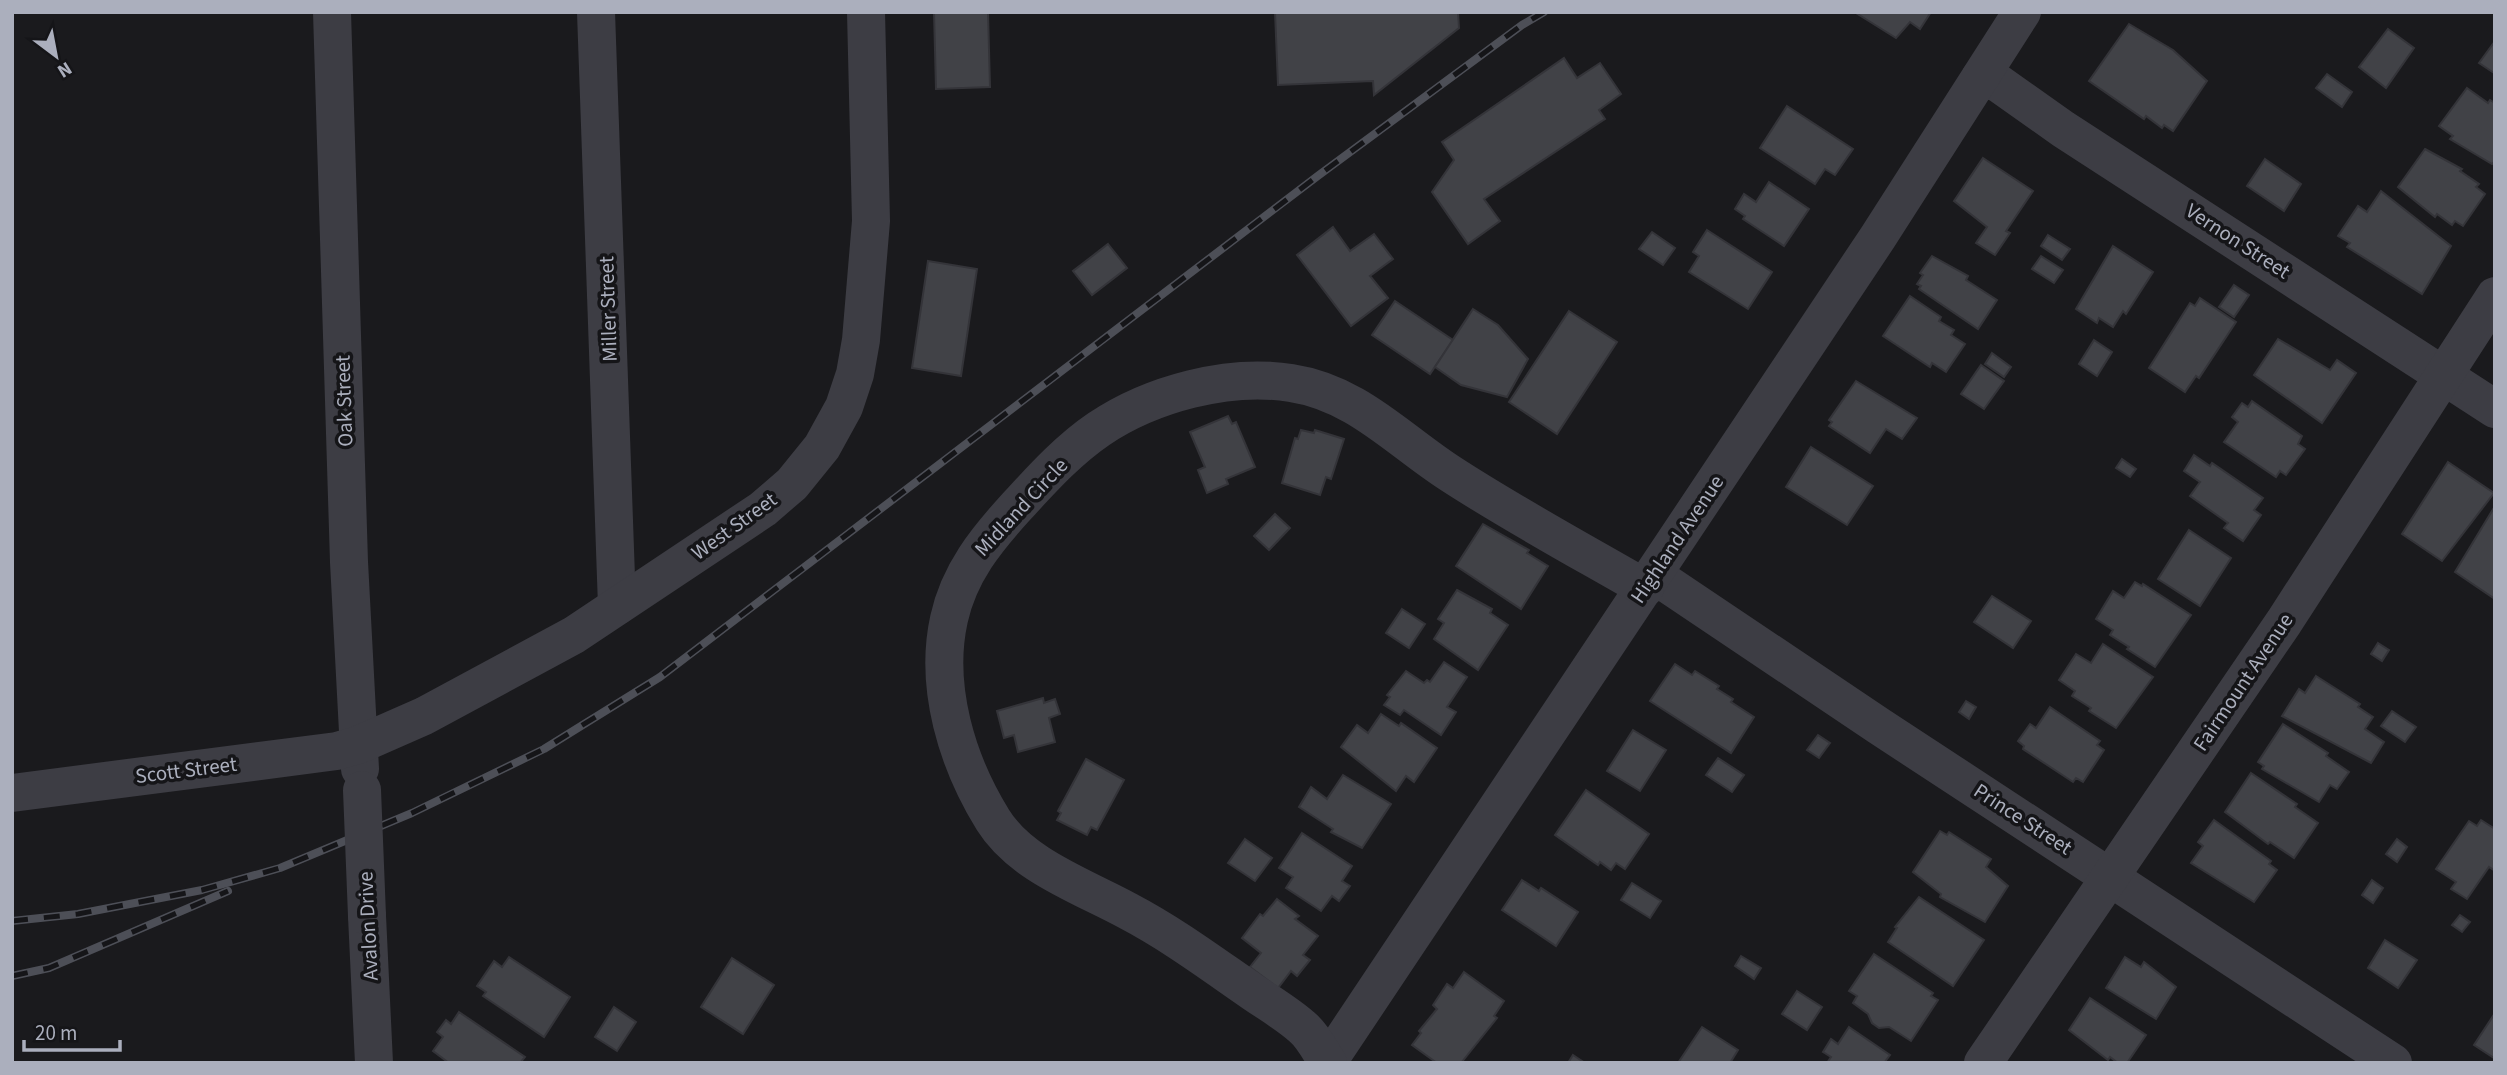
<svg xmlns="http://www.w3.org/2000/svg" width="2507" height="1075" font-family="'Source Sans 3',sans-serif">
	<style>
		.building { fill: #414247; stroke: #343439; stroke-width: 2 }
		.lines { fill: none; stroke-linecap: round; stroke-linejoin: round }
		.minor { stroke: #3d3d44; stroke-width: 38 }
		.rail-casing { stroke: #4d4f57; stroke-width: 8 }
		.rail { stroke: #151518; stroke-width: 5; stroke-dasharray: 16; stroke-linecap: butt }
		.minor-bridge { stroke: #3d3d44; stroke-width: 38 }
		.labels { text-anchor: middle; stroke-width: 7; stroke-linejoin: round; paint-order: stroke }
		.street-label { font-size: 21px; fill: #abafbd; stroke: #151518 }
	</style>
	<rect width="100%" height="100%" fill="#1a1a1d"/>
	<!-- building -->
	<g class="building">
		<path d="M 934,12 L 988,12 L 990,87 L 936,89 Z"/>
		<path d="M 1275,12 L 1458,12 L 1459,28 L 1374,95 L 1373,81 L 1278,85 Z"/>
		<path d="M 1931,12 L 1920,29 L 1910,22 L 1896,38 L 1856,13 Z"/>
		<path d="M 2129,24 L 2173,50 L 2207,81 L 2173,131 L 2164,125 L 2162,128 L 2146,116 L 2144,119 L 2089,81 Z"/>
		<path d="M 2388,29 L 2414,48 L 2386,88 L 2359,67 Z"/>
		<path d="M 2495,41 L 2495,77 L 2494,73 L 2479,63 Z"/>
		<path d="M 1564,58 L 1577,78 L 1600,63 L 1621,94 L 1599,110 L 1605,119 L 1484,199 L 1500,221 L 1468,244 L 1432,192 L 1454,160 L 1442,142 Z"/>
		<path d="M 2327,74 L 2352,92 L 2342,107 L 2316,88 Z"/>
		<path d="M 2467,88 L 2488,103 L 2490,100 L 2495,103 L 2495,161 L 2492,164 L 2450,139 L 2453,136 L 2439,126 Z"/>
		<path d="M 1787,106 L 1853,149 L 1835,175 L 1825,169 L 1815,184 L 1760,148 Z"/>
		<path d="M 2425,149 L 2462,169 L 2460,171 L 2479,184 L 2476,187 L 2485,194 L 2463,226 L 2455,221 L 2452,225 L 2437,214 L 2435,217 L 2398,187 Z"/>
		<path d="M 1983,158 L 2033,191 L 2006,231 L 2010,233 L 1995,255 L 1976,243 L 1987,227 L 1954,201 Z"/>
		<path d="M 2265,159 L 2301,184 L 2284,211 L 2247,186 Z"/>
		<path d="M 1769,182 L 1809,209 L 1784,246 L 1743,219 L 1745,216 L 1735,209 L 1744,194 L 1756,202 Z"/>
		<path d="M 2381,191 L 2451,246 L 2422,294 L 2347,247 L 2350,243 L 2338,236 L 2358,206 L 2367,212 Z"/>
		<path d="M 1333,227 L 1350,251 L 1374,234 L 1393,259 L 1370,276 L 1388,298 L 1351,326 L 1297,255 Z"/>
		<path d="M 1707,230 L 1772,272 L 1748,309 L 1689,272 L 1699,256 L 1693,252 Z"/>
		<path d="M 1652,232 L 1675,248 L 1663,265 L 1639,249 Z"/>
		<path d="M 2048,235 L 2070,249 L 2062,260 L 2041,246 Z"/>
		<path d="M 1108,244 L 1127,268 L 1092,295 L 1073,271 Z"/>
		<path d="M 2113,246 L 2153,272 L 2126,314 L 2123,311 L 2113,327 L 2099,318 L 2097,323 L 2076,309 Z"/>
		<path d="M 1932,256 L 1968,276 L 1966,280 L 1997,300 L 1978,329 L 1919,289 L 1921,286 L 1917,284 L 1923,275 L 1920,273 Z"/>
		<path d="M 2041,256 L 2063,270 L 2054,283 L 2032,269 Z"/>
		<path d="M 928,261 L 977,269 L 961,376 L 912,368 Z"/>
		<path d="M 2234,285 L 2249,295 L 2234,317 L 2219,307 Z"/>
		<path d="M 1910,296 L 1941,317 L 1939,321 L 1954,330 L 1951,335 L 1965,344 L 1946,372 L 1932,363 L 1930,367 L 1883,336 Z"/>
		<path d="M 2200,298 L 2236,322 L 2199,378 L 2196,376 L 2185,392 L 2149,368 L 2190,303 L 2195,306 Z"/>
		<path d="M 1395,301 L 1453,340 L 1430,374 L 1372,335 Z"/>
		<path d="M 1473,309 L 1498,325 L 1528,359 L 1507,397 L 1461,385 L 1435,367 Z"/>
		<path d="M 1569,311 L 1617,342 L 1557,434 L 1509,402 Z"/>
		<path d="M 2278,339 L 2330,370 L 2337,360 L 2356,373 L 2322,423 L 2254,375 Z"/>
		<path d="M 2094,340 L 2112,352 L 2097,376 L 2079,364 Z"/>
		<path d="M 1992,353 L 2011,367 L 2004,377 L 1985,364 Z"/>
		<path d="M 1981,365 L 2004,381 L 1984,409 L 1961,394 Z"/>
		<path d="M 1856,381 L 1917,418 L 1902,439 L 1886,429 L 1870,453 L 1829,426 L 1832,422 L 1829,420 Z"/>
		<path d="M 2252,401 L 2302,436 L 2298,444 L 2305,449 L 2286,475 L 2280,471 L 2276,477 L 2224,442 L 2238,422 L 2232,417 L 2242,403 L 2248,407 Z"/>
		<path d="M 1228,416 L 1232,424 L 1236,422 L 1255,467 L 1226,479 L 1228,484 L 1207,493 L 1198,470 L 1205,467 L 1190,432 Z"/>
		<path d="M 1301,430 L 1314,433 L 1315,430 L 1344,439 L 1331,479 L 1326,477 L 1320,495 L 1282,483 L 1295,438 L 1298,439 Z"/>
		<path d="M 1811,447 L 1873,486 L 1847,525 L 1786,487 Z"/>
		<path d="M 2194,455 L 2210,466 L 2212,463 L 2263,498 L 2254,510 L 2261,515 L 2243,541 L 2224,528 L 2228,523 L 2190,496 L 2200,482 L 2184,471 Z"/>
		<path d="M 2122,459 L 2136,469 L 2130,477 L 2116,468 Z"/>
		<path d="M 2448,462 L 2494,493 L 2442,561 L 2402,534 Z"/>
		<path d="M 2495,506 L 2495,599 L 2455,572 Z"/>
		<path d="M 1275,514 L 1290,528 L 1269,550 L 1254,536 Z"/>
		<path d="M 1483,524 L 1529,550 L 1527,553 L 1548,566 L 1521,609 L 1456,566 Z"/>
		<path d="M 2189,530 L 2231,558 L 2200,606 L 2158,579 Z"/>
		<path d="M 2135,582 L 2142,586 L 2143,584 L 2191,615 L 2155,667 L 2127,649 L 2129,647 L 2110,635 L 2113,630 L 2096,619 L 2113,591 L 2124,598 Z"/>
		<path d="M 1457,590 L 1492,609 L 1490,613 L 1508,625 L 1478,670 L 1434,639 L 1444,623 L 1438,619 Z"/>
		<path d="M 1992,596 L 2031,621 L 2013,648 L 1974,622 Z"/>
		<path d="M 1402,609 L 1425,624 L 1409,648 L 1386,633 Z"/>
		<path d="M 2378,643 L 2389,650 L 2382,661 L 2371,654 Z"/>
		<path d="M 2103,644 L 2153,677 L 2116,728 L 2089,711 L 2091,708 L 2072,696 L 2075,691 L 2059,680 L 2076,654 L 2091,663 Z"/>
		<path d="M 1444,662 L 1467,677 L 1447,707 L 1456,712 L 1441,735 L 1404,710 L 1400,715 L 1384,705 L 1390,697 L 1387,695 L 1406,671 L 1424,683 L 1427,680 L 1430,682 Z"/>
		<path d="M 1675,664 L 1692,675 L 1695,671 L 1719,686 L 1717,689 L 1733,699 L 1731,702 L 1754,717 L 1731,753 L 1650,701 Z"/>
		<path d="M 2316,676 L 2360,704 L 2358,707 L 2373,717 L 2365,729 L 2384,742 L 2371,763 L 2282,716 L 2299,689 L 2305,693 Z"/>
		<path d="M 1043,698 L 1044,703 L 1055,699 L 1060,714 L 1049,718 L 1055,742 L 1018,752 L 1014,735 L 1004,738 L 997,711 Z"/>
		<path d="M 1966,701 L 1976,707 L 1969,719 L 1959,712 Z"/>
		<path d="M 2050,707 L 2100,741 L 2097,745 L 2104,750 L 2083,782 L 2076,778 L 2073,782 L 2023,749 L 2024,746 L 2018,741 L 2030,724 L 2036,728 Z"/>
		<path d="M 2392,711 L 2416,727 L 2405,742 L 2381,726 Z"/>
		<path d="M 1381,714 L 1399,726 L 1401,723 L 1437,748 L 1414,782 L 1406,776 L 1396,791 L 1341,747 L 1357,725 L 1368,733 Z"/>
		<path d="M 2283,724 L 2328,753 L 2326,756 L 2349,772 L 2337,789 L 2330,785 L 2319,802 L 2262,769 L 2264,766 L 2258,762 Z"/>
		<path d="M 1633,730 L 1666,750 L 1640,791 L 1607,771 Z"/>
		<path d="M 1818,735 L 1830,743 L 1819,758 L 1807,750 Z"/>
		<path d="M 1718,758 L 1744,775 L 1732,792 L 1706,775 Z"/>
		<path d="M 1086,759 L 1124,780 L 1097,830 L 1091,827 L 1087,835 L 1057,820 L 1061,813 L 1058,811 Z"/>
		<path d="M 2251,773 L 2297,804 L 2295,807 L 2318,823 L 2294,858 L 2270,842 L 2268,844 L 2225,812 Z"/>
		<path d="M 1343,775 L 1391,804 L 1362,848 L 1331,832 L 1333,829 L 1299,807 L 1311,787 L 1327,799 Z"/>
		<path d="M 1586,790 L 1649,834 L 1625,869 L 1616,863 L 1611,870 L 1600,862 L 1598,865 L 1555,835 Z"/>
		<path d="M 2214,820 L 2271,861 L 2269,864 L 2277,870 L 2254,902 L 2191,863 L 2203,846 L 2198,842 Z"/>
		<path d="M 2481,820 L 2495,829 L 2495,871 L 2489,867 L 2467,899 L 2451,889 L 2456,882 L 2436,869 L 2469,821 L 2477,826 Z"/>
		<path d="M 1940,831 L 1947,835 L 1949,832 L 1991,859 L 1986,867 L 2008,886 L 1985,922 L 1940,897 L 1941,894 L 1913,872 Z"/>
		<path d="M 1302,833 L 1352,866 L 1342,881 L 1350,886 L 1339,901 L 1332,896 L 1321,911 L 1286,888 L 1293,877 L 1279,868 Z"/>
		<path d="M 1245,839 L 1272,858 L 1255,881 L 1228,863 Z"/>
		<path d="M 2397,839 L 2407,847 L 2397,862 L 2386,854 Z"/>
		<path d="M 1522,880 L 1539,891 L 1541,888 L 1578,912 L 1556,946 L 1502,910 Z"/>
		<path d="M 2372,880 L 2383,888 L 2373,903 L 2362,895 Z"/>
		<path d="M 1632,883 L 1661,901 L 1650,918 L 1621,900 Z"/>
		<path d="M 1919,897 L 1984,940 L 1953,986 L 1888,942 L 1897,928 L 1895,927 Z"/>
		<path d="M 1277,899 L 1299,916 L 1295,919 L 1318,936 L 1303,955 L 1310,960 L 1297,976 L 1291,971 L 1278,988 L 1250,967 L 1261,953 L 1242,938 L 1260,914 L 1263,916 Z"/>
		<path d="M 2460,915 L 2470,922 L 2462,932 L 2452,925 Z"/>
		<path d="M 2385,940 L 2417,960 L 2398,988 L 2368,968 Z"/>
		<path d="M 1874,954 L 1933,993 L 1931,996 L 1938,1000 L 1911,1041 L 1889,1027 L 1879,1028 L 1872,1023 L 1868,1014 L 1853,1003 L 1857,996 L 1849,991 Z"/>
		<path d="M 1741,956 L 1761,968 L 1754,979 L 1735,966 Z"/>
		<path d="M 509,957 L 570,997 L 544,1037 L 483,996 L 486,992 L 477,986 L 494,961 L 502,967 Z"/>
		<path d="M 2125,957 L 2141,967 L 2144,962 L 2176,987 L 2156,1019 L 2106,988 Z"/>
		<path d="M 732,958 L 774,985 L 743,1034 L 701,1007 Z"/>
		<path d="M 1464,972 L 1504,1001 L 1494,1016 L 1497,1018 L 1461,1063 L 1437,1063 L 1412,1045 L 1421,1033 L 1419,1031 L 1437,1009 L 1433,1005 L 1447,984 L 1453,988 Z"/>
		<path d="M 1797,991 L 1822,1007 L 1807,1030 L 1782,1014 Z"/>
		<path d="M 2090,998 L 2146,1035 L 2127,1063 L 2118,1063 L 2110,1057 L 2108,1060 L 2069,1030 Z"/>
		<path d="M 614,1007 L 636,1022 L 617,1051 L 595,1037 Z"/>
		<path d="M 459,1012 L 525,1057 L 520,1063 L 449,1063 L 433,1051 L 443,1037 L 437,1032 L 446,1020 L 451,1024 Z"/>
		<path d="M 2495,1013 L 2495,1056 L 2494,1058 L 2474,1045 Z"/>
		<path d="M 1702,1027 L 1738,1050 L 1730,1063 L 1678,1063 Z"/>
		<path d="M 1849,1027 L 1890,1055 L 1884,1063 L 1827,1063 L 1831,1057 L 1823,1052 L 1831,1039 L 1838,1044 Z"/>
		<path d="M 1573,1055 L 1585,1063 L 1568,1063 Z"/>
	</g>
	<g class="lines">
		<!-- minor -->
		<g class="minor">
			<path d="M 332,12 L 349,562 L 360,769"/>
			<path d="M 596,12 L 617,606"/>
			<path d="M 1980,78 L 1998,83 L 2063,129 L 2495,409"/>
			<path d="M 1654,575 L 1879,726 L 2393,1063"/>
			<path d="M 12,793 L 337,751 L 358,745 L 424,716 L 574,635 L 763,509 L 792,484 L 822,447 L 844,407 L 855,374 L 861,340 L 871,221 L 866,12"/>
			<path d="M 367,916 L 374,1063"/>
			<path d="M 1327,1063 L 1878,237 L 2022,12"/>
			<path d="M 1328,1063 C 1320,1051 1313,1036 1302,1027 C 1285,1012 1265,1001 1247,988 C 1208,961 1170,933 1128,911 C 1082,886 1021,865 993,820 C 957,762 934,687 949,619 C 959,573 986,540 1017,506 C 1042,479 1068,450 1099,429 C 1151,394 1228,373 1291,383 C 1357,393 1398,440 1451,474 C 1514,515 1581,551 1645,588"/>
			<path d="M 1983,1063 L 2284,622 L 2495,296"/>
		</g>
		<defs>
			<g id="rail">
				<path d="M 12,921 L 78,914 L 202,890 L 280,868 L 412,813 L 544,749 L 660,677 L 1319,175 L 1522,25 L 1544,12"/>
				<path d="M 12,976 L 49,968 L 228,891"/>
			</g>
		</defs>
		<!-- rail casing -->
		<use href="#rail" class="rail-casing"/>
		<!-- rail -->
		<use href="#rail" class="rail"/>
		<!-- minor-bridge -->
		<path class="minor-bridge" d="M 362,790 L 367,916"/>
	</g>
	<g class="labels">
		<!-- street labels -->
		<g class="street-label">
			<text transform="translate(2238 241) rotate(33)" y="7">Vernon Street</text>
			<text transform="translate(608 309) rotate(-92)" y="7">Miller Street</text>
			<text transform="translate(344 401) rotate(-92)" y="7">Oak Street</text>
			<text transform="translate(1021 507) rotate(-47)" y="7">Midland Circle</text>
			<text transform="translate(734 526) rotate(-36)" y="7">West Street</text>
			<text transform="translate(1677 539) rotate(-56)" y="7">Highland Avenue</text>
			<text transform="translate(2243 682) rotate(-56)" y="7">Fairmount Avenue</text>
			<text transform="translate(186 770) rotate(-7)" y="7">Scott Street</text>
			<text transform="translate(2023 819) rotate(33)" y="7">Prince Street</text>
			<text transform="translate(368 926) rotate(-93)" y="7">Avalon Drive</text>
		</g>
	</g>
	<!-- border -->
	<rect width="2507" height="1075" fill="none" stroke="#abafbd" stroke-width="28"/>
	<!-- north arrow -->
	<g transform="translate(56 56) rotate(148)" stroke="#151518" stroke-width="5" paint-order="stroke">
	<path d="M0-5L12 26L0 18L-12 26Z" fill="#abafbd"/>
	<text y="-10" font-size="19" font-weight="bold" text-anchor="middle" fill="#abafbd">N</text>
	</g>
	<!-- scale -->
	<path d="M24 1040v10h96v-10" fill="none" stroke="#abafbd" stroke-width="3.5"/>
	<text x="35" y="1040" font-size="21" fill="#abafbd" stroke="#151518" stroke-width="5" paint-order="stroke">20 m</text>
</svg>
